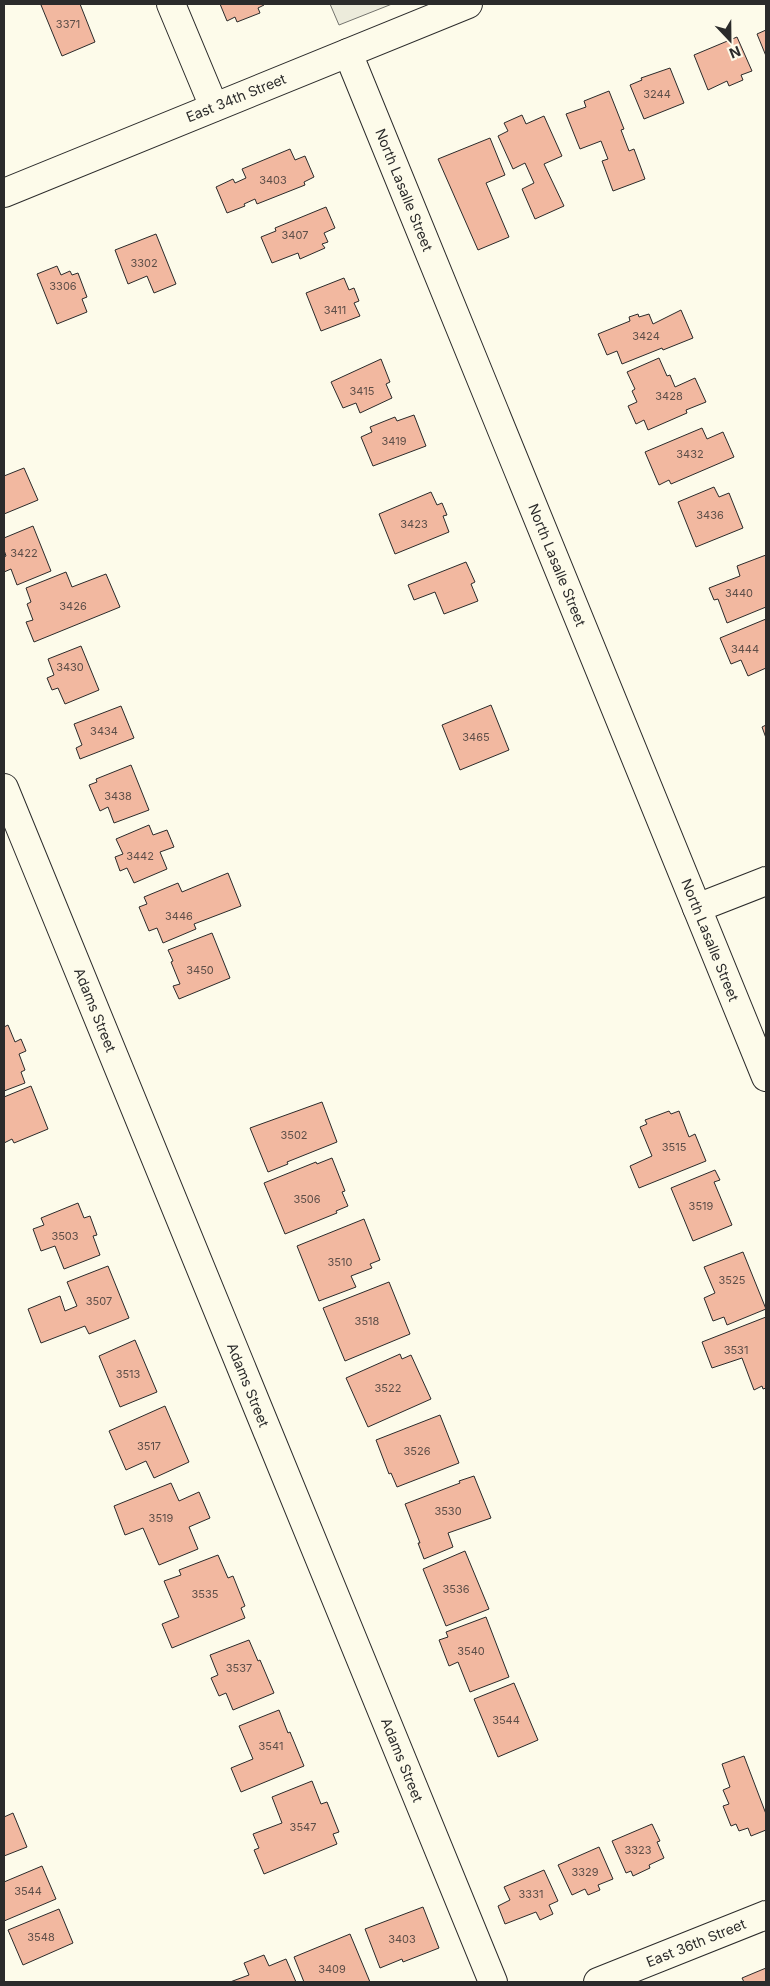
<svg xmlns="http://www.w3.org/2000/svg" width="770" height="1986" font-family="Inter,sans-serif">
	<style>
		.green { fill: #ecebdb; stroke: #74746e }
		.building { fill: #f2b8a0; stroke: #2b2b2b }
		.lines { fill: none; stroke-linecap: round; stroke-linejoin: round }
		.street-casing { stroke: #2b2b2b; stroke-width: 30 }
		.secondary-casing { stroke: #2b2b2b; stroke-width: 30 }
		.street { stroke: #fdfbea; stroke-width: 28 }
		.secondary { stroke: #fdfbea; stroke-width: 28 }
		.labels { text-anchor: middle; stroke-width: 4; stroke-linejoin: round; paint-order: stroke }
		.number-label { font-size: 11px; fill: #5d4e48 }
		.street-label { font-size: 14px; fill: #2b2b2b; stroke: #fdfbea }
	</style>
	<rect width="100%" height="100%" fill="#fdfbea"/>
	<!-- green -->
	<path class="green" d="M 330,4 L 392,4 L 339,25 Z"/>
	<!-- building -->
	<g class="building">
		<path d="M 43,4 L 80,4 L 95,42 L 62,56 L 41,5 Z"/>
		<path d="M 220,4 L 264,4 L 264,5 L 258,8 L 260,13 L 237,22 L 235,17 L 227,21 Z"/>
		<path d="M 766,30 L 766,56 L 757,34 Z"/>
		<path d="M 737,37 L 752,71 L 741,75 L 743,80 L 729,86 L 727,81 L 708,90 L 694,55 Z"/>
		<path d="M 670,68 L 684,103 L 644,119 L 630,85 L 642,80 L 641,78 Z"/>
		<path d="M 609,91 L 624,129 L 621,130 L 629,151 L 634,149 L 645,179 L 613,191 L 602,161 L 608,159 L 601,141 L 580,149 L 566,114 L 586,107 L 584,101 Z"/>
		<path d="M 522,115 L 526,124 L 544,116 L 562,156 L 544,164 L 564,206 L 535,219 L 522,189 L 534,183 L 525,163 L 513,169 L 498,136 L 508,131 L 504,123 Z"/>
		<path d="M 490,138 L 505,175 L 486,183 L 509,237 L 478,250 L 438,159 Z"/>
		<path d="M 290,149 L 295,160 L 305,156 L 314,177 L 304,182 L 305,185 L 257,204 L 255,199 L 244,204 L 245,206 L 227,213 L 216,187 L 233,179 L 235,183 L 246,178 L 242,169 Z"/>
		<path d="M 326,207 L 335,228 L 324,233 L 328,242 L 322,244 L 325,248 L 300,259 L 298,253 L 272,263 L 261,237 L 276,231 L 275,228 Z"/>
		<path d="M 156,234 L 176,284 L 154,293 L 147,276 L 128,284 L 115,250 Z"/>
		<path d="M 57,266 L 61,275 L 70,271 L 72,275 L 78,273 L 87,297 L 82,299 L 87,312 L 57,324 L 37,274 Z"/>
		<path d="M 344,278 L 349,290 L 354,288 L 359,301 L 354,303 L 360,316 L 321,331 L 306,293 Z"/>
		<path d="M 681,310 L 693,338 L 663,350 L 662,348 L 622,364 L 617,351 L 607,355 L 598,334 L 630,321 L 629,317 L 638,314 L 639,317 L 649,314 L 653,324 Z"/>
		<path d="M 659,358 L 667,376 L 670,375 L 675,387 L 695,378 L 706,402 L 686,410 L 687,413 L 648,430 L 644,420 L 636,424 L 628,406 L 637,402 L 632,391 L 635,389 L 627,372 Z"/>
		<path d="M 381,359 L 390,382 L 386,384 L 392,398 L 360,413 L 356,403 L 343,408 L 331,382 Z"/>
		<path d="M 414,415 L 426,446 L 373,466 L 361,437 L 372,432 L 370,427 L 395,417 L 397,421 Z"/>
		<path d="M 702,428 L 707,439 L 723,432 L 734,457 L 671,484 L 669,480 L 659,485 L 645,452 Z"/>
		<path d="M 24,468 L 38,500 L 4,514 L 4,476 Z"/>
		<path d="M 714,487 L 719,497 L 729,493 L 743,528 L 696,547 L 678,502 Z"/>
		<path d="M 431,492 L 437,505 L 442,503 L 447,515 L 443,516 L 449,532 L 395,554 L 379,514 Z"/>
		<path d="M 33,526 L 51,571 L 17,585 L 11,569 L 4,572 L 4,557 L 6,556 L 4,550 L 4,538 Z"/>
		<path d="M 766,555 L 766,607 L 727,623 L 718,599 L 714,600 L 709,588 L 740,576 L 737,566 Z"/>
		<path d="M 466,562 L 475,582 L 471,584 L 478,601 L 444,614 L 435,592 L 414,600 L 408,585 Z"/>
		<path d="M 66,572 L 72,587 L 106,574 L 120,607 L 34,642 L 26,622 L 33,620 L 27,604 L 31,602 L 26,588 Z"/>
		<path d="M 766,619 L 766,668 L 748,676 L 741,660 L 731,664 L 720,638 Z"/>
		<path d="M 81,646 L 99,690 L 65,704 L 58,688 L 52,690 L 47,678 L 54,675 L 48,659 Z"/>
		<path d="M 491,705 L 509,750 L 460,770 L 442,725 Z"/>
		<path d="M 121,706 L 134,738 L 80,759 L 76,748 L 82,745 L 74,724 Z"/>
		<path d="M 766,725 L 766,738 L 762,727 Z"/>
		<path d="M 131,765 L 149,810 L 114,823 L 108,807 L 100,811 L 89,785 L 97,782 L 96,779 Z"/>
		<path d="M 149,825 L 153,835 L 167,830 L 174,847 L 160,852 L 167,869 L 134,883 L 127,868 L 120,871 L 115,857 L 123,854 L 116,839 Z"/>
		<path d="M 228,873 L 241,906 L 194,924 L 196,929 L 163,943 L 157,928 L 149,931 L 139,907 L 147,904 L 144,897 L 178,883 L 182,892 Z"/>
		<path d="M 212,933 L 230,978 L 179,999 L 173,986 L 180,984 L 171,962 L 173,961 L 168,950 Z"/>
		<path d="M 8,1025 L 15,1042 L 21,1039 L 26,1051 L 19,1054 L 25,1070 L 21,1072 L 25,1083 L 4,1091 L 4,1027 Z"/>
		<path d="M 31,1086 L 48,1129 L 14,1143 L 12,1139 L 4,1143 L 4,1097 Z"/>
		<path d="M 322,1102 L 337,1142 L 287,1162 L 288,1164 L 268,1172 L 250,1128 Z"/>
		<path d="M 669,1111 L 671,1114 L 679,1111 L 689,1137 L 695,1134 L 706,1161 L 639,1188 L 630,1166 L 652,1156 L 640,1127 L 647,1124 L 645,1120 Z"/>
		<path d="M 332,1158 L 345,1191 L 342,1192 L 348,1206 L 336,1211 L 337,1213 L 285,1234 L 264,1183 L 316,1162 L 317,1164 Z"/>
		<path d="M 715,1170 L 720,1180 L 714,1182 L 732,1225 L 693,1241 L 671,1188 Z"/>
		<path d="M 78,1203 L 84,1218 L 90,1216 L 97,1235 L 93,1236 L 100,1255 L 64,1269 L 55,1246 L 41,1251 L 33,1229 L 44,1225 L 41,1218 Z"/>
		<path d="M 364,1219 L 380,1260 L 370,1264 L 372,1268 L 351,1276 L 356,1287 L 319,1301 L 297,1246 Z"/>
		<path d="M 743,1252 L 766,1309 L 727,1325 L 724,1317 L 713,1321 L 704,1298 L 715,1293 L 704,1267 Z"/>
		<path d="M 108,1266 L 129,1318 L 89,1334 L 85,1326 L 41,1343 L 28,1309 L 60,1296 L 65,1311 L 77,1306 L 67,1282 Z"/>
		<path d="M 389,1282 L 410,1334 L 345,1361 L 323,1308 Z"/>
		<path d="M 766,1317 L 766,1388 L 763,1389 L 762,1386 L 754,1390 L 742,1358 L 712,1368 L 702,1342 Z"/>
		<path d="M 135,1340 L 157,1392 L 120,1407 L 99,1356 Z"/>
		<path d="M 400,1354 L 402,1359 L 411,1355 L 431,1399 L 368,1427 L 346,1378 Z"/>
		<path d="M 165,1406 L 189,1462 L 154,1478 L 146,1461 L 126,1470 L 109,1431 Z"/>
		<path d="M 440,1415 L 459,1463 L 397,1487 L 391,1473 L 389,1474 L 376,1440 Z"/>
		<path d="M 474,1476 L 491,1518 L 448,1533 L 453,1547 L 424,1559 L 418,1543 L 420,1543 L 405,1504 L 460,1483 L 459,1481 Z"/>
		<path d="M 171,1483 L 179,1501 L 199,1492 L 210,1518 L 189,1527 L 198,1549 L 159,1565 L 143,1528 L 125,1535 L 114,1506 Z"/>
		<path d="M 465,1551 L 489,1609 L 446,1626 L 423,1569 Z"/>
		<path d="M 218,1555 L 228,1578 L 233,1576 L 245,1606 L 241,1608 L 245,1618 L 172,1648 L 162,1624 L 179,1617 L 164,1581 L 181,1575 L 179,1570 Z"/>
		<path d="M 486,1617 L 509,1677 L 470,1692 L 458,1662 L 449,1666 L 439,1640 L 448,1637 L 446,1632 Z"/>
		<path d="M 249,1640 L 258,1661 L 260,1660 L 274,1693 L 233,1710 L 226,1693 L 219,1696 L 211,1678 L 218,1675 L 210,1655 Z"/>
		<path d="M 514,1683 L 538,1740 L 498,1757 L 474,1699 Z"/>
		<path d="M 279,1710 L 288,1733 L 290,1732 L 304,1766 L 241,1792 L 231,1768 L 253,1759 L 239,1726 Z"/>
		<path d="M 744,1756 L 766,1814 L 766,1830 L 751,1836 L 748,1828 L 739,1831 L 736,1824 L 731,1826 L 723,1806 L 729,1804 L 723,1790 L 730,1787 L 722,1764 Z"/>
		<path d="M 312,1781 L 321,1804 L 327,1802 L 339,1832 L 333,1834 L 337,1844 L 264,1874 L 254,1850 L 259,1848 L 253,1834 L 282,1823 L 272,1797 Z"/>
		<path d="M 13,1813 L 27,1847 L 4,1856 L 4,1817 Z"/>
		<path d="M 652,1824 L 660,1841 L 657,1842 L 664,1858 L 649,1865 L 650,1868 L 633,1876 L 631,1871 L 626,1873 L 612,1841 Z"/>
		<path d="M 599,1847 L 613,1879 L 598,1885 L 600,1890 L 588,1895 L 585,1889 L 572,1895 L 558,1865 Z"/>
		<path d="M 42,1866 L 56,1899 L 4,1921 L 4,1882 Z"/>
		<path d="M 544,1870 L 558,1901 L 549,1905 L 553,1914 L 540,1920 L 536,1912 L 505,1924 L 498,1906 L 510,1900 L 504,1887 Z"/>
		<path d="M 423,1907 L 439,1948 L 403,1962 L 402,1959 L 380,1968 L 365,1929 Z"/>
		<path d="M 59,1909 L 73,1943 L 23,1965 L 8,1930 Z"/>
		<path d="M 350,1934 L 370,1982 L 304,1982 L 294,1957 Z"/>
		<path d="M 264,1955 L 269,1966 L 286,1959 L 296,1982 L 230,1982 L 249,1975 L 244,1963 Z"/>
		<path d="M 766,1968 L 766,1982 L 744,1982 L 742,1978 Z"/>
	</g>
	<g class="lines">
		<defs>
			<g id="street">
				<path d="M 171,4 L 214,107"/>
				<path d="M 348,53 L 766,1077"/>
				<path d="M 4,788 L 493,1982"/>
				<path d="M 697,908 L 766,881"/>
				<path d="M 598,1982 L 766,1915"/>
			</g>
			<path id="secondary" d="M 4,193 L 468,4"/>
		</defs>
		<!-- street casing -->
		<use href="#street" class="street-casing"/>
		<!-- secondary casing -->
		<use href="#secondary" class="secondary-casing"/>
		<!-- street -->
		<use href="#street" class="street"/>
		<!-- secondary -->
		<use href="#secondary" class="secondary"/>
	</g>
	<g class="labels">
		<!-- number labels -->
		<g class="number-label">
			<text x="68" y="28">3371</text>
			<text x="657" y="98">3244</text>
			<text x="273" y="184">3403</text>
			<text x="295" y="239">3407</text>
			<text x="144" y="267">3302</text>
			<text x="63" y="290">3306</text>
			<text x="335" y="314">3411</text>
			<text x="646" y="340">3424</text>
			<text x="362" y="395">3415</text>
			<text x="669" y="400">3428</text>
			<text x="394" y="445">3419</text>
			<text x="690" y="458">3432</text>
			<text x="710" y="519">3436</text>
			<text x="414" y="528">3423</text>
			<text x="24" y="557">3422</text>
			<text x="739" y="597">3440</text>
			<text x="73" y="610">3426</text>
			<text x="745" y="653">3444</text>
			<text x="70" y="671">3430</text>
			<text x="104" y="735">3434</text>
			<text x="476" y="741">3465</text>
			<text x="118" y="800">3438</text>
			<text x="140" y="860">3442</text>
			<text x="179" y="920">3446</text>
			<text x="200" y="974">3450</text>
			<text x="294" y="1139">3502</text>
			<text x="674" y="1151">3515</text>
			<text x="307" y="1203">3506</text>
			<text x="701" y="1210">3519</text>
			<text x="65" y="1240">3503</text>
			<text x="340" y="1266">3510</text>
			<text x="732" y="1284">3525</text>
			<text x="99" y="1305">3507</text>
			<text x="367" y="1325">3518</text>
			<text x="736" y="1354">3531</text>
			<text x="128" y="1378">3513</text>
			<text x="388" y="1392">3522</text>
			<text x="149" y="1450">3517</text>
			<text x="417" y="1455">3526</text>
			<text x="448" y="1515">3530</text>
			<text x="161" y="1522">3519</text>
			<text x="456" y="1593">3536</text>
			<text x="205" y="1598">3535</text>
			<text x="471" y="1655">3540</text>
			<text x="239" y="1672">3537</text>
			<text x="506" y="1724">3544</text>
			<text x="271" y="1750">3541</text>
			<text x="303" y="1831">3547</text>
			<text x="638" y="1854">3323</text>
			<text x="585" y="1876">3329</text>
			<text x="28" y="1895">3544</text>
			<text x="531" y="1898">3331</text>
			<text x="41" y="1941">3548</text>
			<text x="402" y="1943">3403</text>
			<text x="332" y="1973">3409</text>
		</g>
		<!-- street labels -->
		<g class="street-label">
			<text transform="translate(236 98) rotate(-22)" y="5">East 34th Street</text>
			<text transform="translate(404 190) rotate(68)" y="5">North Lasalle Street</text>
			<text transform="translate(557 565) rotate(68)" y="5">North Lasalle Street</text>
			<text transform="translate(710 940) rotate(68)" y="5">North Lasalle Street</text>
			<text transform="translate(95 1010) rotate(68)" y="5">Adams Street</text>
			<text transform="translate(248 1385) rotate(68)" y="5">Adams Street</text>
			<text transform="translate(402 1760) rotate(68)" y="5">Adams Street</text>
			<text transform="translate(696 1943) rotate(-22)" y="5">East 36th Street</text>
		</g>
	</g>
	<!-- border -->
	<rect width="770" height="1986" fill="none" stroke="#2b2b2b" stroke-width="10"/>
	<!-- north arrow -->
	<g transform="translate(730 40) rotate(158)" stroke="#fdfbea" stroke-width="4" paint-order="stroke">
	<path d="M0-4L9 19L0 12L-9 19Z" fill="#2b2b2b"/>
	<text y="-8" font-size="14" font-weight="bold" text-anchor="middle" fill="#2b2b2b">N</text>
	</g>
</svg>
